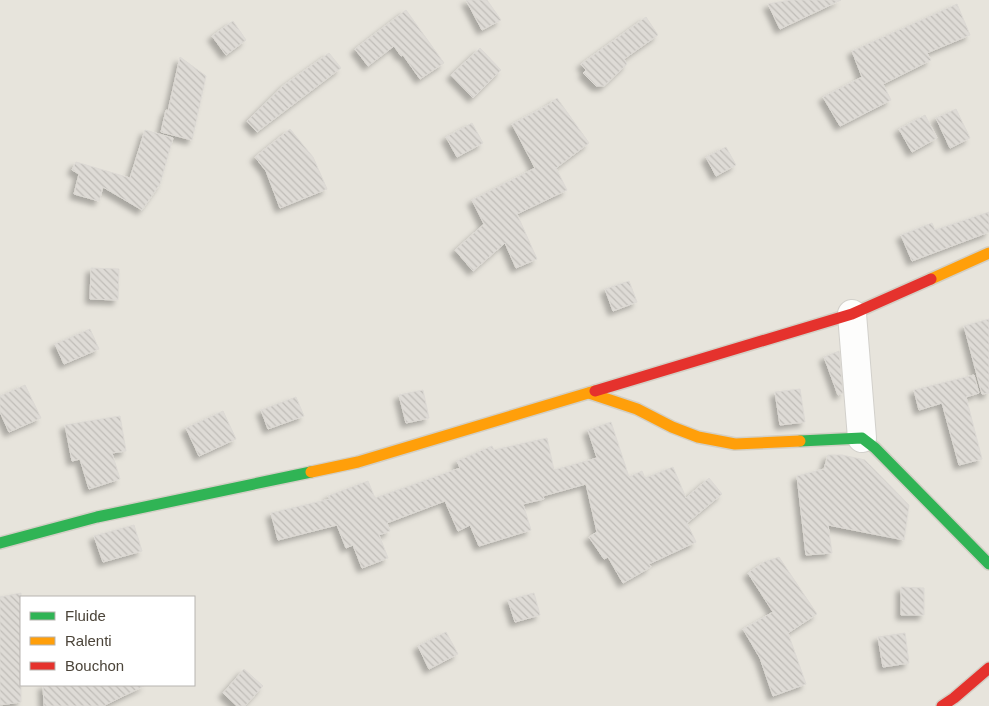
<svg xmlns="http://www.w3.org/2000/svg" width="989" height="706" font-family="Arial,sans-serif">
	<style>
		.residential { fill: #e7e4dc; fill-rule: evenodd }
		.building { fill: url(#building-back-hatch); stroke: #dcd9d4; filter: url(#shadow) }
		.lines { fill: none; stroke-linecap: round; stroke-linejoin: round }
		.street-casing { stroke: #d2d0cb; stroke-width: 30 }
		.fast-casing { stroke: #d3cfc5; stroke-width: 14 }
		.slow-casing { stroke: #d3cfc5; stroke-width: 14 }
		.jam-casing { stroke: #d3cfc5; stroke-width: 14 }
		.street { stroke: #fdfdfc; stroke-width: 28 }
		.fast { stroke: #30b455; stroke-width: 11 }
		.slow { stroke: #ff9f0a; stroke-width: 11 }
		.jam { stroke: #e5322d; stroke-width: 11 }
	</style>
	<defs>
		<pattern id="building-back-hatch" width="6" height="6" patternUnits="userSpaceOnUse" patternTransform="scale(1.25)"><rect width="6" height="6" fill="#dedbd6"/><path d="M-1 5l2 2M0 0l6 6M5-1l2 2" fill="none" stroke="#c0bdb8"/></pattern>
		<filter id="shadow"><feDropShadow dx="-4.5" dy="4.5" stdDeviation="2.5" flood-color="#0004"/></filter>
	</defs>
	<rect width="100%" height="100%" fill="#f4f2ee"/>
	<!-- residential -->
	<path class="residential" d="M 0,0 L 989,0 L 989,706 L 0,706 ZM 21,597 L 194,597 L 194,685 L 21,685 Z"/>
	<!-- building -->
	<g class="building">
		<path d="M 466,0 L 487,0 L 501,20 L 482,30 Z"/>
		<path d="M 790,0 L 841,0 L 780,29 L 768,4 Z"/>
		<path d="M 957,4 L 970,35 L 927,53 L 931,60 L 883,84 L 891,100 L 840,126 L 823,97 L 862,77 L 852,51 Z"/>
		<path d="M 406,10 L 444,63 L 420,79 L 403,55 L 401,56 L 394,46 L 368,66 L 355,49 Z"/>
		<path d="M 646,17 L 658,35 L 624,59 L 627,64 L 604,86 L 596,86 L 583,73 L 586,70 L 581,64 Z"/>
		<path d="M 233,21 L 246,40 L 226,55 L 212,36 Z"/>
		<path d="M 480,48 L 501,70 L 473,98 L 451,75 Z"/>
		<path d="M 329,53 L 341,68 L 257,132 L 247,121 L 284,85 Z"/>
		<path d="M 180,57 L 206,76 L 192,140 L 161,132 L 166,110 L 168,111 Z"/>
		<path d="M 557,98 L 589,143 L 556,168 L 567,190 L 517,214 L 537,259 L 516,268 L 505,243 L 473,271 L 455,250 L 484,224 L 472,200 L 535,168 L 512,124 L 548,105 Z"/>
		<path d="M 956,109 L 970,138 L 950,148 L 936,118 Z"/>
		<path d="M 925,115 L 937,138 L 912,152 L 899,129 Z"/>
		<path d="M 472,123 L 483,143 L 457,157 L 446,137 Z"/>
		<path d="M 290,129 L 313,157 L 327,189 L 280,208 L 266,171 L 255,157 Z"/>
		<path d="M 145,130 L 173,138 L 160,184 L 142,210 L 103,187 L 99,201 L 74,194 L 79,174 L 72,170 L 76,162 L 130,178 Z"/>
		<path d="M 726,147 L 736,165 L 716,176 L 706,157 Z"/>
		<path d="M 989,212 L 989,232 L 912,261 L 901,235 L 932,223 L 935,230 Z"/>
		<path d="M 91,268 L 119,269 L 118,300 L 90,299 Z"/>
		<path d="M 629,281 L 637,302 L 613,311 L 605,289 Z"/>
		<path d="M 989,319 L 989,393 L 982,394 L 964,326 Z"/>
		<path d="M 90,329 L 99,349 L 64,364 L 55,344 Z"/>
		<path d="M 839,351 L 843,393 L 838,395 L 824,357 Z"/>
		<path d="M 974,375 L 979,393 L 966,397 L 982,459 L 959,465 L 942,403 L 919,410 L 914,390 Z"/>
		<path d="M 25,385 L 41,418 L 9,432 L 0,412 L 0,396 Z"/>
		<path d="M 800,389 L 805,422 L 780,425 L 775,392 Z"/>
		<path d="M 423,390 L 429,418 L 406,423 L 399,395 Z"/>
		<path d="M 296,397 L 304,416 L 268,429 L 261,410 Z"/>
		<path d="M 223,411 L 236,439 L 199,456 L 186,428 Z"/>
		<path d="M 120,416 L 126,451 L 112,453 L 120,479 L 89,489 L 80,459 L 72,461 L 65,425 Z"/>
		<path d="M 611,422 L 629,477 L 642,471 L 645,478 L 673,467 L 686,498 L 709,478 L 722,494 L 687,523 L 696,542 L 649,564 L 651,567 L 623,583 L 608,557 L 604,559 L 589,537 L 597,532 L 586,484 L 543,496 L 544,499 L 523,504 L 531,530 L 479,546 L 470,525 L 458,531 L 445,501 L 387,523 L 390,531 L 379,535 L 388,558 L 362,568 L 353,545 L 346,548 L 337,525 L 278,540 L 271,513 L 330,499 L 328,496 L 368,481 L 375,498 L 460,468 L 457,461 L 492,446 L 494,450 L 547,438 L 554,470 L 597,458 L 588,430 Z"/>
		<path d="M 828,455 L 842,455 L 865,460 L 909,505 L 904,540 L 828,525 L 832,553 L 806,555 L 797,476 L 824,469 Z"/>
		<path d="M 134,525 L 142,551 L 103,562 L 94,536 Z"/>
		<path d="M 779,557 L 817,614 L 788,633 L 806,684 L 773,696 L 760,658 L 743,629 L 773,612 L 748,573 L 764,562 Z"/>
		<path d="M 901,587 L 924,588 L 924,615 L 901,615 Z"/>
		<path d="M 21,593 L 21,702 L 0,705 L 0,597 Z"/>
		<path d="M 534,593 L 540,615 L 515,622 L 508,600 Z"/>
		<path d="M 446,632 L 458,654 L 429,669 L 418,646 Z"/>
		<path d="M 905,633 L 909,663 L 883,667 L 878,637 Z"/>
		<path d="M 244,669 L 263,686 L 245,706 L 237,706 L 223,693 Z"/>
		<path d="M 43,685 L 146,685 L 103,706 L 44,706 Z"/>
	</g>
	<g class="lines">
		<defs>
			<path id="street" d="M 852,314 L 862,438"/>
			<g id="fast">
				<path d="M 800,441 L 862,438 L 875,448 L 989,564"/>
				<path d="M 0,543 L 97,517 L 311,472"/>
			</g>
			<g id="slow">
				<path d="M 931,279 L 989,253"/>
				<path d="M 589,393 L 637,409 L 672,427 L 698,437 L 735,444 L 800,441"/>
				<path d="M 311,472 L 358,462 L 595,391"/>
			</g>
			<g id="jam">
				<path d="M 595,391 L 852,314 L 931,279"/>
				<path d="M 942,706 L 954,698 L 989,668"/>
			</g>
		</defs>
		<!-- street casing -->
		<use href="#street" class="street-casing"/>
		<!-- fast casing -->
		<use href="#fast" class="fast-casing"/>
		<!-- slow casing -->
		<use href="#slow" class="slow-casing"/>
		<!-- jam casing -->
		<use href="#jam" class="jam-casing"/>
		<!-- street -->
		<use href="#street" class="street"/>
		<!-- fast -->
		<use href="#fast" class="fast"/>
		<!-- slow -->
		<use href="#slow" class="slow"/>
		<!-- jam -->
		<use href="#jam" class="jam"/>
	</g>
	<!-- legend -->
	<rect x="20" y="596" width="175" height="90" fill="#ffffff" stroke="#b7b4b0"/>
	<rect x="30" y="612" width="25" height="8" fill="#30b455" stroke="#b7b4b0"/>
	<text x="65" y="621" font-size="15" fill="#4b4439">Fluide</text>
	<rect x="30" y="637" width="25" height="8" fill="#ff9f0a" stroke="#b7b4b0"/>
	<text x="65" y="646" font-size="15" fill="#4b4439">Ralenti</text>
	<rect x="30" y="662" width="25" height="8" fill="#e5322d" stroke="#b7b4b0"/>
	<text x="65" y="671" font-size="15" fill="#4b4439">Bouchon</text>
</svg>
